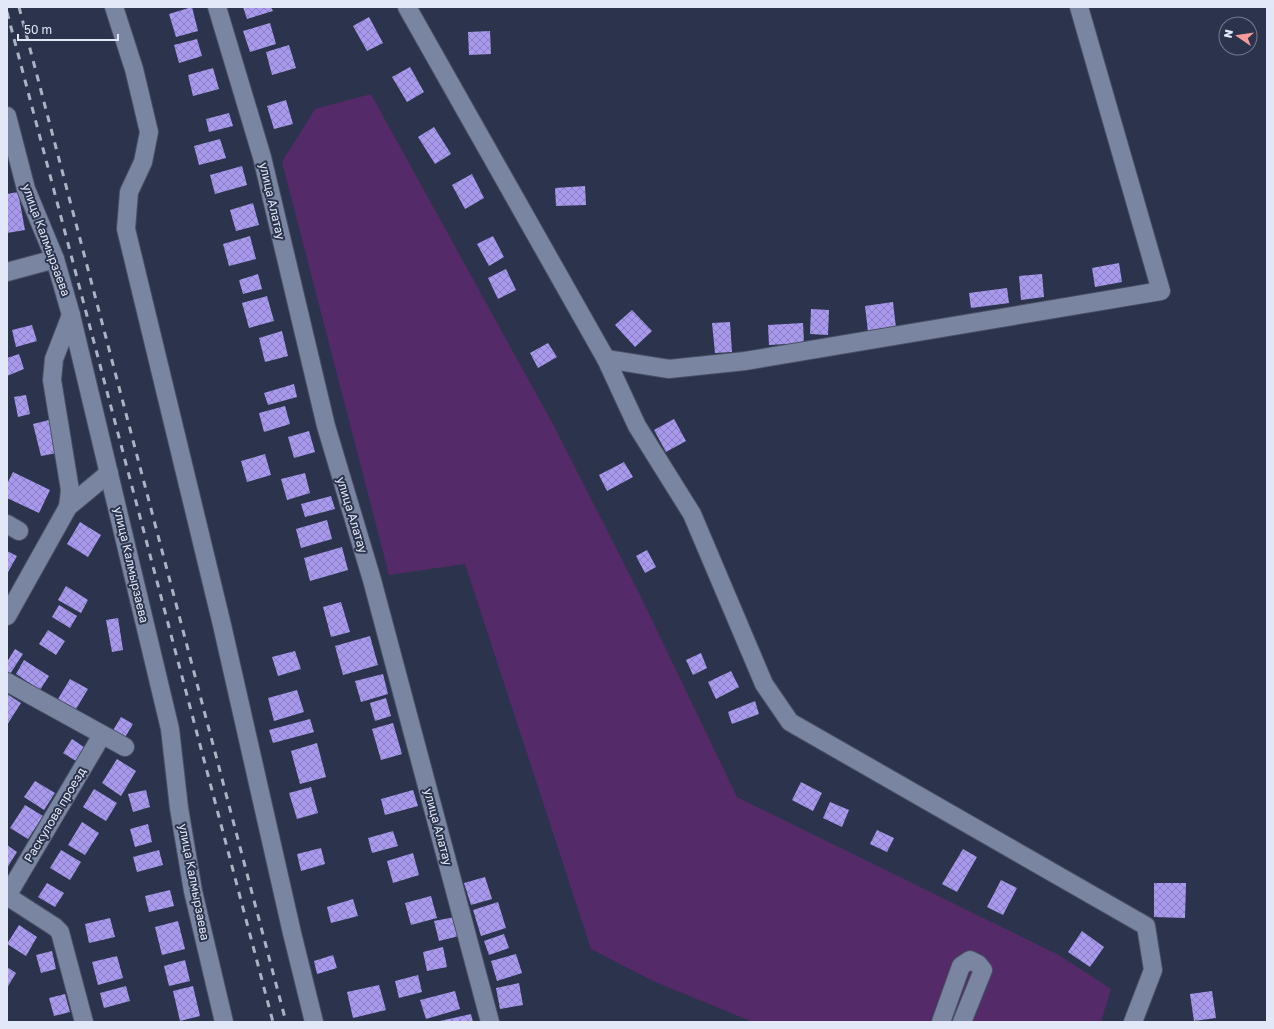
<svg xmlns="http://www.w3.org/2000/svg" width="1274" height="1029" font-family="'Golos Text',sans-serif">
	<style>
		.park { fill: #542a68 }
		.building { fill: url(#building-cross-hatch) }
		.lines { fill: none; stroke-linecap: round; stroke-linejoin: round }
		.minor-casing { stroke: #4a5065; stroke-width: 20 }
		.minor { stroke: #7a85a1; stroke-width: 18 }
		.rail { stroke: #acb3c5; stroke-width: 3; stroke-dasharray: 7 7; stroke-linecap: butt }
		.labels { text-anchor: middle; stroke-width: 4; stroke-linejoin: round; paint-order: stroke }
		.street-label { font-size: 12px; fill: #e2e8f8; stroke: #2b344c }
	</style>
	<defs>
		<pattern id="building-cross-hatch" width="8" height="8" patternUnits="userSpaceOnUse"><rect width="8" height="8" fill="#a899ee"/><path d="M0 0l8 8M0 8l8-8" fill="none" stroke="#8a80bd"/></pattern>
	</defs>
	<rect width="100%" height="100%" fill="#2b344c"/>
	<!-- park -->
	<path class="park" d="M 371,94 L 554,426 L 640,595 L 737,797 L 1059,955 L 1111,989 L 1101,1022 L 753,1022 L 653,981 L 591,949 L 465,564 L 389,575 L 282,162 L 315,109 Z"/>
	<!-- building -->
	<g class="building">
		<path d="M 192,7 L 198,31 L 176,37 L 169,14 Z"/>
		<path d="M 243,7 L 271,7 L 273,11 L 247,19 Z"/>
		<path d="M 369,17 L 383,43 L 367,51 L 353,26 Z"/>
		<path d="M 270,23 L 276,44 L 250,52 L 243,31 Z"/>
		<path d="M 490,31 L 491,54 L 469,55 L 468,32 Z"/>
		<path d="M 197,39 L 202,56 L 179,63 L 174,45 Z"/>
		<path d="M 289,45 L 296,68 L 272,75 L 266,52 Z"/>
		<path d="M 410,67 L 424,92 L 407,102 L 392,77 Z"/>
		<path d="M 213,68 L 219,89 L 193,96 L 188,75 Z"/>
		<path d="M 286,100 L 293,124 L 274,129 L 267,106 Z"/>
		<path d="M 229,113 L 233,126 L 209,132 L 206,119 Z"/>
		<path d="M 434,127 L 451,154 L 435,164 L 418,137 Z"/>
		<path d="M 220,139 L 226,158 L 199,165 L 194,146 Z"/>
		<path d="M 242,166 L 247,185 L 215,194 L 210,175 Z"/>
		<path d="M 472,174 L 484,198 L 465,209 L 452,185 Z"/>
		<path d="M 585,186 L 586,205 L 556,206 L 555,188 Z"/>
		<path d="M 18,192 L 25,230 L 7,233 L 7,194 Z"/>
		<path d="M 253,203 L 259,225 L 236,231 L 230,210 Z"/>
		<path d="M 250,236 L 256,259 L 229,266 L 223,244 Z"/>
		<path d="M 493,236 L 504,257 L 489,266 L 477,244 Z"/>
		<path d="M 1119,263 L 1122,282 L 1095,287 L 1092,268 Z"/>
		<path d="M 506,269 L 516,290 L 498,299 L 488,278 Z"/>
		<path d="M 258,274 L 262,289 L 243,294 L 239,280 Z"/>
		<path d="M 1042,274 L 1044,297 L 1021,300 L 1019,276 Z"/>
		<path d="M 1007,288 L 1009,303 L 971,308 L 969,293 Z"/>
		<path d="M 267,296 L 274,321 L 249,328 L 242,303 Z"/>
		<path d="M 893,302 L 896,328 L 868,332 L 865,306 Z"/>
		<path d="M 811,309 L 829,310 L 828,335 L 810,334 Z"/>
		<path d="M 632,310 L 652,331 L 635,347 L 615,325 Z"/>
		<path d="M 730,322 L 732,352 L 715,353 L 712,323 Z"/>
		<path d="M 803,323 L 804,343 L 769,345 L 768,325 Z"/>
		<path d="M 32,325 L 37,341 L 16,347 L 12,330 Z"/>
		<path d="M 282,331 L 288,356 L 265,362 L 259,338 Z"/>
		<path d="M 548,343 L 557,357 L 538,368 L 530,353 Z"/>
		<path d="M 19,354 L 24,369 L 7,376 L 7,358 Z"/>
		<path d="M 294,384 L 297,397 L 268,405 L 264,393 Z"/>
		<path d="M 26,395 L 30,414 L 18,417 L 14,397 Z"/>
		<path d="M 285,406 L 290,424 L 264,432 L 259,413 Z"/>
		<path d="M 674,419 L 686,441 L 666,452 L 654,430 Z"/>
		<path d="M 49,420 L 57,453 L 41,456 L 33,424 Z"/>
		<path d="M 309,431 L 315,452 L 294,458 L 288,437 Z"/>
		<path d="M 265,454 L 271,475 L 247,482 L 241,461 Z"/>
		<path d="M 624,462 L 633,477 L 607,491 L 599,475 Z"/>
		<path d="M 13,472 L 50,490 L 39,513 L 7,498 L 7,484 Z"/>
		<path d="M 305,473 L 310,493 L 287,500 L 281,479 Z"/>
		<path d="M 331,496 L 335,509 L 305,517 L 301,504 Z"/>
		<path d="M 327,520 L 332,539 L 301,548 L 296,529 Z"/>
		<path d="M 80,522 L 101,535 L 88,557 L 67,544 Z"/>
		<path d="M 342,547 L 348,570 L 310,581 L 304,558 Z"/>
		<path d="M 647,550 L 656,567 L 645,573 L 636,556 Z"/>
		<path d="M 7,551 L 17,556 L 7,574 Z"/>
		<path d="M 66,586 L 88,600 L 81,613 L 58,600 Z"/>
		<path d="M 341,602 L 350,632 L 331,637 L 323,607 Z"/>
		<path d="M 59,605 L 77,616 L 70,628 L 52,617 Z"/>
		<path d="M 118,618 L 123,650 L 112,652 L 106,620 Z"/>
		<path d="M 48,630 L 65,641 L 56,655 L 39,644 Z"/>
		<path d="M 370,636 L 378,665 L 343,675 L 335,646 Z"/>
		<path d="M 15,649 L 23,654 L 10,674 L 7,672 L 7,662 Z"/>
		<path d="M 295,651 L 301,669 L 278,676 L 272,657 Z"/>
		<path d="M 701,653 L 707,668 L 693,675 L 686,660 Z"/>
		<path d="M 24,660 L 49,676 L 40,690 L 16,674 Z"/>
		<path d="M 731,671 L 739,687 L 716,699 L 708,682 Z"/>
		<path d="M 383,674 L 388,694 L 361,702 L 355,681 Z"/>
		<path d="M 70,679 L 88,689 L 76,709 L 58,699 Z"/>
		<path d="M 297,690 L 304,712 L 274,721 L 268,698 Z"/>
		<path d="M 7,694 L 21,703 L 7,725 Z"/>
		<path d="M 386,698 L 391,716 L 375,721 L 370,703 Z"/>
		<path d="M 755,701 L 759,714 L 732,724 L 728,712 Z"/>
		<path d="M 121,717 L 133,724 L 124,739 L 112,732 Z"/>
		<path d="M 310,719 L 314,732 L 273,743 L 269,730 Z"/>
		<path d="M 393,723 L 402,754 L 381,760 L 372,729 Z"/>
		<path d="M 72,739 L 84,747 L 76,761 L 63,753 Z"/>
		<path d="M 317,743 L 326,777 L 300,784 L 291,751 Z"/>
		<path d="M 117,759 L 136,771 L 121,796 L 102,783 Z"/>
		<path d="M 35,781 L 55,793 L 44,810 L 24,797 Z"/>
		<path d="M 801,782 L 822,793 L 813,811 L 792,800 Z"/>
		<path d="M 311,787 L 318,813 L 297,819 L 289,793 Z"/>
		<path d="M 94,789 L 117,803 L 106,821 L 83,807 Z"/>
		<path d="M 146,790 L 150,807 L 133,812 L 128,794 Z"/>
		<path d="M 413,790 L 418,806 L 385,815 L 381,799 Z"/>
		<path d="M 830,802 L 849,810 L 842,827 L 823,818 Z"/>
		<path d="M 25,805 L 43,816 L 28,839 L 10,828 Z"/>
		<path d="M 82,822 L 99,833 L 85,855 L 68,845 Z"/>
		<path d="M 148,824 L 152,842 L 135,847 L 130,829 Z"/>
		<path d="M 877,830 L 894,838 L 887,852 L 870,844 Z"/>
		<path d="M 393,831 L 398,846 L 372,853 L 368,838 Z"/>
		<path d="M 7,845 L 17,852 L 7,868 Z"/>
		<path d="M 321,848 L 325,864 L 301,871 L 297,854 Z"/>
		<path d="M 963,849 L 977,857 L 957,892 L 942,884 Z"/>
		<path d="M 61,850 L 81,862 L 70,880 L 50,868 Z"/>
		<path d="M 159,850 L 163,865 L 137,872 L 133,857 Z"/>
		<path d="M 413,853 L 419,875 L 393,883 L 387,861 Z"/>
		<path d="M 485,877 L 492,899 L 471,905 L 464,883 Z"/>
		<path d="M 1001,880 L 1017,888 L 1003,915 L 987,907 Z"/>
		<path d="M 47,883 L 64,893 L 55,907 L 38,897 Z"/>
		<path d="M 1154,883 L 1186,883 L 1185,918 L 1154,917 Z"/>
		<path d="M 170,890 L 174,906 L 149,912 L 145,896 Z"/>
		<path d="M 431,896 L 437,918 L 411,925 L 405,903 Z"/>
		<path d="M 353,899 L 358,916 L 331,923 L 327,907 Z"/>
		<path d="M 498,902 L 506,928 L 481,936 L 473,910 Z"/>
		<path d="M 455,917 L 459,936 L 439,941 L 434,921 Z"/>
		<path d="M 110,918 L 115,937 L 89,943 L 85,924 Z"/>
		<path d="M 178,921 L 185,949 L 162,955 L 155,927 Z"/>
		<path d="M 19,925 L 37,937 L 26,956 L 7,944 Z"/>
		<path d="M 1082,931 L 1104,947 L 1090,967 L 1068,952 Z"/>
		<path d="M 504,934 L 509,948 L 489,955 L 484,941 Z"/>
		<path d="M 443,947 L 447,967 L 427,971 L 423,952 Z"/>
		<path d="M 52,951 L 56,969 L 41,973 L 36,955 Z"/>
		<path d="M 516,954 L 522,973 L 497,981 L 491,961 Z"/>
		<path d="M 333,955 L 337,968 L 317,974 L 314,961 Z"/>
		<path d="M 117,956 L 123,978 L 98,985 L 92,962 Z"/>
		<path d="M 185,960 L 190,981 L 169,986 L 164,966 Z"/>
		<path d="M 7,967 L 16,973 L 7,988 Z"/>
		<path d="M 418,975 L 422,992 L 399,998 L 395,981 Z"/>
		<path d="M 519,983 L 523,1005 L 500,1009 L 496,988 Z"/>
		<path d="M 379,985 L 386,1010 L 353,1018 L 347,992 Z"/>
		<path d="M 126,986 L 130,1001 L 104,1008 L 100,993 Z"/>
		<path d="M 193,986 L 200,1016 L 180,1021 L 173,991 Z"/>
		<path d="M 455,991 L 460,1009 L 426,1019 L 420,1000 Z"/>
		<path d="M 1212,991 L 1216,1018 L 1194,1021 L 1190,994 Z"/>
		<path d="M 65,994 L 70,1012 L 54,1016 L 49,998 Z"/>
		<path d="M 471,1014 L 473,1022 L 440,1022 L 440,1021 Z"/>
	</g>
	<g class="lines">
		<defs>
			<g id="minor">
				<path d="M 114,7 L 134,69 L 149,132 L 143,162 L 129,192 L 126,229 L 222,625 L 292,933 L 314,1022"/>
				<path d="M 217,7 L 262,157 L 326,426 L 372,580 L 490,1022"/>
				<path d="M 407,7 L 606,359 L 637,426 L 692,514 L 764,684 L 790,722 L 1146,926 L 1153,970 L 1133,1022"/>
				<path d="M 7,116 L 26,189 L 55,259 L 71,315 L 170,729 L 179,808 L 193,891 L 224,1022"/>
				<path d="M 7,272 L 55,259"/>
				<path d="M 606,359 L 669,369 L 745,361 L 1161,291 L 1079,7"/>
				<path d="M 68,507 L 70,490 L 52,380 L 54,359 L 71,315"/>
				<path d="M 7,524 L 19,531"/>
				<path d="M 7,616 L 68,507 L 109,473"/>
				<path d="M 7,682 L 125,747"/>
				<path d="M 7,896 L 102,735"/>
				<path d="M 7,896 L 55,927 L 60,932 L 84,1022"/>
				<path d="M 941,1022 L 961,966 L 970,960 L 978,964 L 983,970 L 962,1022"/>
			</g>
		</defs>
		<!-- minor casing -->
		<use href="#minor" class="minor-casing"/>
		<!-- minor -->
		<use href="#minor" class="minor"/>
		<!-- rail -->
		<g class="rail">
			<path d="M 19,7 L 286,1022"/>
			<path d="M 7,12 L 273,1022"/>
		</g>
	</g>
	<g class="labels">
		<!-- street labels -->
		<g class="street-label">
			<text transform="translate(272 201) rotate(77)" y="4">улица Алатау</text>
			<text transform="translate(46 240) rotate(70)" y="4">улица Калмырзаева</text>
			<text transform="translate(352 515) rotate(73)" y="4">улица Алатау</text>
			<text transform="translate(131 565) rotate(77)" y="4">улица Калмырзаева</text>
			<text transform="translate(55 815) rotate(-59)" y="4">Раскулова проезд</text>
			<text transform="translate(438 827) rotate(75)" y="4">улица Алатау</text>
			<text transform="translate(194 882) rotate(79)" y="4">улица Калмырзаева</text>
		</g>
	</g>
	<!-- border -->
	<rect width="1274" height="1029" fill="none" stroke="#e2e8f8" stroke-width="16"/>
	<!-- north arrow -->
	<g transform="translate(1238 36) rotate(283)"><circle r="19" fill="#2b344c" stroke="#747c91"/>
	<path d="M0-3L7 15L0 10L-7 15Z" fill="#f59b99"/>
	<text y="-6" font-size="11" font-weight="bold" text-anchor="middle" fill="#e2e8f8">N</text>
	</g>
	<!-- scale -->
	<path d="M18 34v6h100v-6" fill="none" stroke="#e2e8f8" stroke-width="2"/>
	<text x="24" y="34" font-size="12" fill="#e2e8f8" stroke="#2b344c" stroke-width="3" paint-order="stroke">50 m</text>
</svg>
